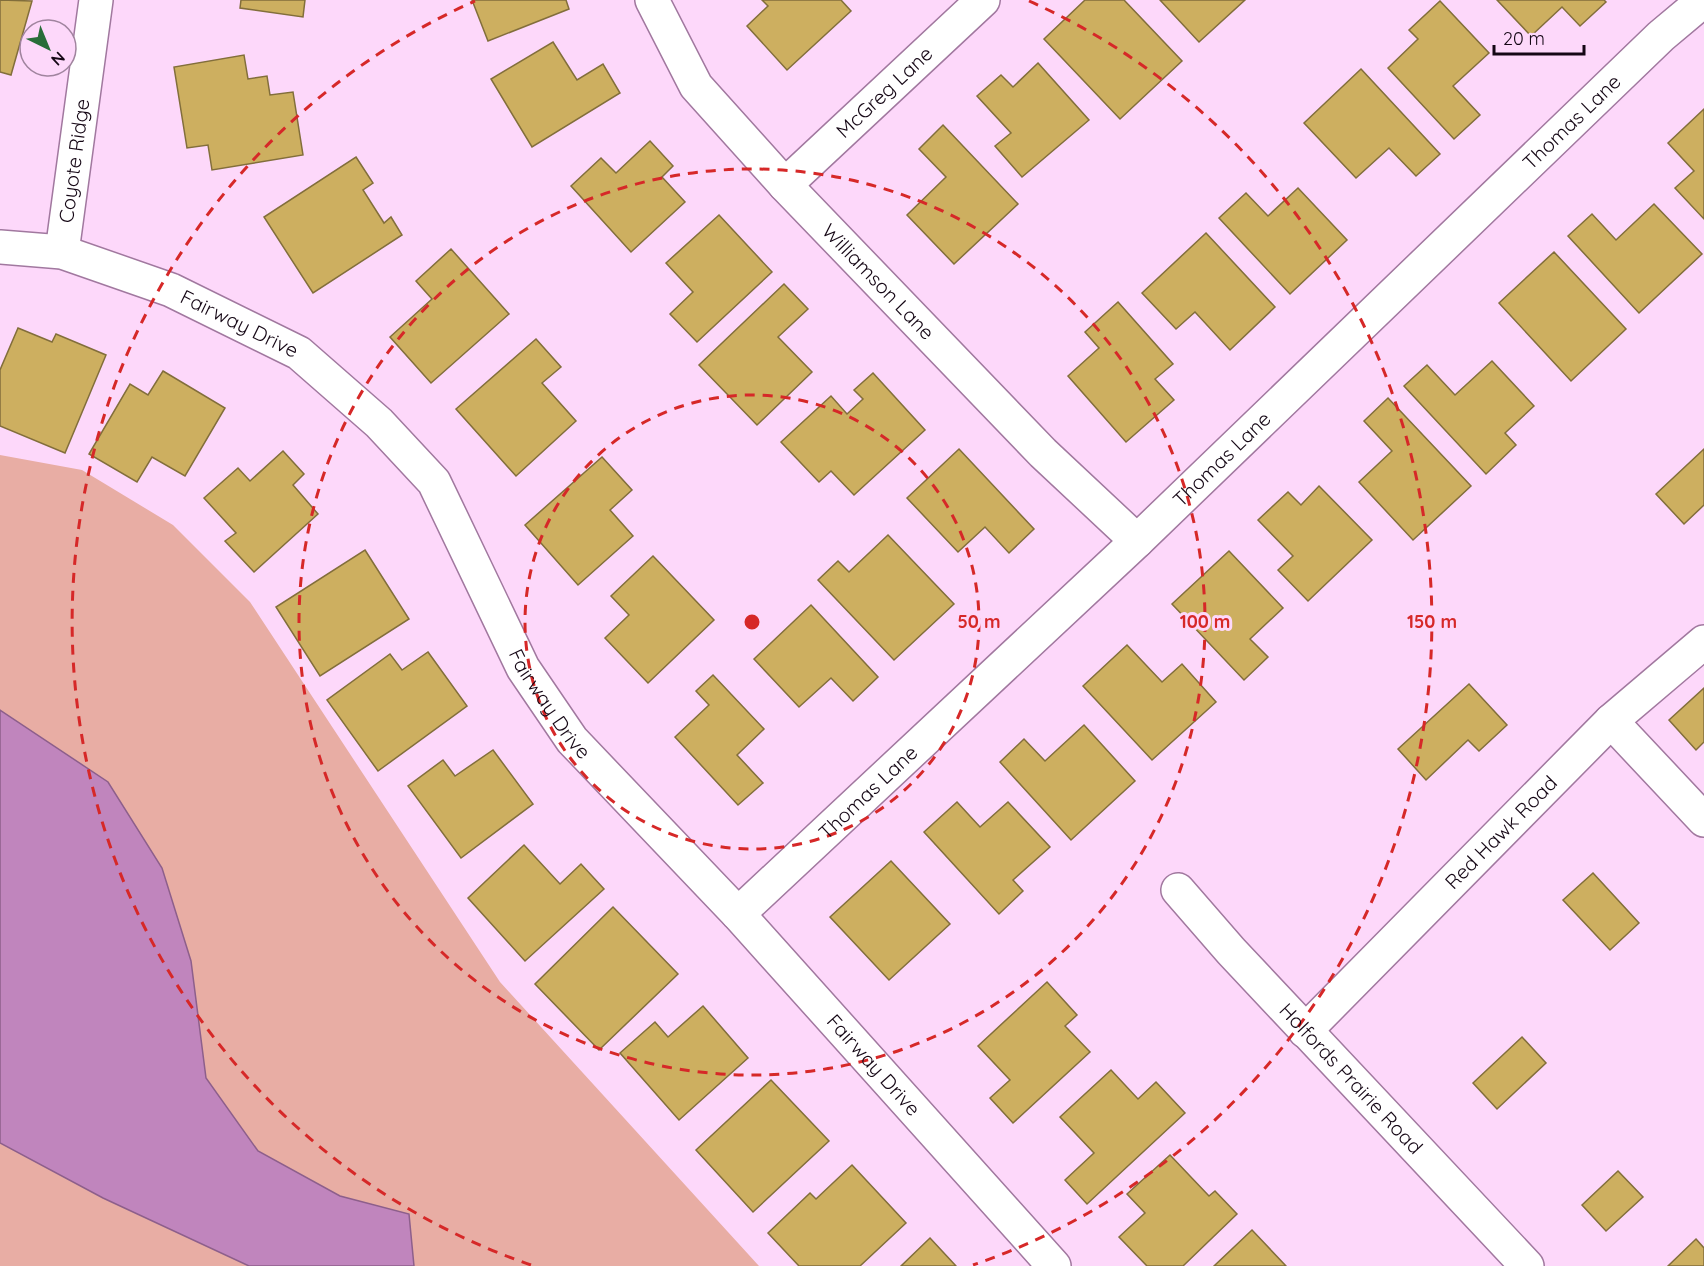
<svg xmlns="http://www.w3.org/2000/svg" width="1704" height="1266" font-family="Quicksand,sans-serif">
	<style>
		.green { fill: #e8ada4 }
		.water { fill: #c085bd; stroke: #8d5f8b; stroke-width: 1.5 }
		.building { fill: #cdaf60; stroke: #826e3b; stroke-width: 1.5 }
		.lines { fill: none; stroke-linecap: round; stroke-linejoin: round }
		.street-casing { stroke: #a1789f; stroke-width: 36 }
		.street { stroke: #fff; stroke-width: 33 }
		.ring { fill: none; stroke: #d62828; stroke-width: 3; stroke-dasharray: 10 8 }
		.labels { text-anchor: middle; stroke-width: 6; stroke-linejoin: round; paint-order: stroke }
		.street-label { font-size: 20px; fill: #150715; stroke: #fdd8fa }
		.centre { fill: #d62828; stroke: #fdd8fa; stroke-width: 3 }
		.ring-label { font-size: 18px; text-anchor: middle; font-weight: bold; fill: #d62828; stroke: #fdd8fa; stroke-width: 6; stroke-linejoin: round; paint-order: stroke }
	</style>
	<rect width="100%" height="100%" fill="#fdd8fa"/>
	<!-- green -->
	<path class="green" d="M 0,455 L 82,470 L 173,525 L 250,602 L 500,982 L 759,1266 L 0,1266 Z"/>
	<!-- water -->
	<path class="water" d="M 0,710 L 108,782 L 162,868 L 191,961 L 206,1078 L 258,1151 L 340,1196 L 409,1214 L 414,1266 L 249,1266 L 103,1198 L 0,1143 Z"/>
	<!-- building -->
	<g class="building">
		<path d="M 0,0 L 32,1 L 11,75 L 0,72 Z"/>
		<path d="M 241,0 L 305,0 L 303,17 L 240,8 Z"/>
		<path d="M 472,0 L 566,0 L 569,9 L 488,41 Z"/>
		<path d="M 762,0 L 841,0 L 851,11 L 787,70 L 747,26 L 768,6 Z"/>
		<path d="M 1085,0 L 1124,0 L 1182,61 L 1120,119 L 1044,39 Z"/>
		<path d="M 1160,0 L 1245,0 L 1199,42 Z"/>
		<path d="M 1497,0 L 1604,0 L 1606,2 L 1580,26 L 1562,7 L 1531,36 Z"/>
		<path d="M 1440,1 L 1489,53 L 1453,86 L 1480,115 L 1454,139 L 1388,68 L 1418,39 L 1409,30 Z"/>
		<path d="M 553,42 L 577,80 L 603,64 L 620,93 L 532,147 L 491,79 Z"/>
		<path d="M 244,55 L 248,79 L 267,76 L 270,95 L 293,92 L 303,155 L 212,170 L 208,145 L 187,148 L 174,67 Z"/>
		<path d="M 1038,63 L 1089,120 L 1022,177 L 995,146 L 1011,133 L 977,96 L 1001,75 L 1013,87 Z"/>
		<path d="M 1361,69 L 1440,154 L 1416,176 L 1389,148 L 1356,178 L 1304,123 Z"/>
		<path d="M 1704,109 L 1704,219 L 1675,188 L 1694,171 L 1668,143 Z"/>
		<path d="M 943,125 L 1018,204 L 954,264 L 907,215 L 946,177 L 919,149 Z"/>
		<path d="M 650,141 L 673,166 L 662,177 L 685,202 L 631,252 L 571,186 L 601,158 L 616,173 Z"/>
		<path d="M 356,157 L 373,183 L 363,190 L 384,223 L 391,217 L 402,235 L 313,293 L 264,217 Z"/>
		<path d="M 1298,188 L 1347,240 L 1290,294 L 1219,218 L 1246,193 L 1268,216 Z"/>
		<path d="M 1654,204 L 1702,254 L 1639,313 L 1568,236 L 1592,214 L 1616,240 Z"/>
		<path d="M 719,215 L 772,272 L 697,342 L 670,314 L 693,292 L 666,263 Z"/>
		<path d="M 1206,233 L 1275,307 L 1230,350 L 1195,312 L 1176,329 L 1142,293 Z"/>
		<path d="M 451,249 L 509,314 L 431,383 L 390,337 L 432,299 L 416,281 Z"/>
		<path d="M 1554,252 L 1626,329 L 1571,381 L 1499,303 Z"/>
		<path d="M 784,284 L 808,309 L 778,337 L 812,372 L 757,425 L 699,365 Z"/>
		<path d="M 1118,302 L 1173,364 L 1155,379 L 1174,400 L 1126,442 L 1068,376 L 1099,348 L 1085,332 Z"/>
		<path d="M 18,328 L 52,342 L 56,334 L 106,355 L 65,453 L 0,426 L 0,370 Z"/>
		<path d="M 536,339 L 561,367 L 542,383 L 576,421 L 516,476 L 456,409 Z"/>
		<path d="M 1492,361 L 1534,406 L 1505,433 L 1516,445 L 1486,474 L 1404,386 L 1427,365 L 1455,395 Z"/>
		<path d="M 163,371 L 225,408 L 185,476 L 152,457 L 137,482 L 89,454 L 130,384 L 148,395 Z"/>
		<path d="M 873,373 L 925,430 L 854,495 L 831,471 L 819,482 L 781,442 L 831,396 L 847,414 L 863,399 L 854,390 Z"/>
		<path d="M 1388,398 L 1471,486 L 1413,540 L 1359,482 L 1392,451 L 1364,421 Z"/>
		<path d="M 959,449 L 1034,529 L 1009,553 L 985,527 L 958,552 L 907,498 Z"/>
		<path d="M 1704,449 L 1704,505 L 1684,524 L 1656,494 Z"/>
		<path d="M 283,451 L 304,474 L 293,485 L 318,514 L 254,572 L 225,541 L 236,533 L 204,498 L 238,468 L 250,481 Z"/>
		<path d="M 602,457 L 632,490 L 610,510 L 633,536 L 578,585 L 525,525 Z"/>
		<path d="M 1319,486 L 1372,540 L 1308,601 L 1278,570 L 1293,556 L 1258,520 L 1288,492 L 1301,505 Z"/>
		<path d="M 888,535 L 954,604 L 894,660 L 818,580 L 838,561 L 849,572 Z"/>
		<path d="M 365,550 L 409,619 L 320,676 L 276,607 Z"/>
		<path d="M 1229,551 L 1283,608 L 1250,639 L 1268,657 L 1244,680 L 1172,604 Z"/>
		<path d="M 653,556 L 714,620 L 648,683 L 605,638 L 629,615 L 611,596 Z"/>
		<path d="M 811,605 L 878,677 L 853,701 L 831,678 L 799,707 L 754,659 Z"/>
		<path d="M 1127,645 L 1162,682 L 1182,664 L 1216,702 L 1152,760 L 1083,686 Z"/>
		<path d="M 428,652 L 467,706 L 378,771 L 327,700 L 390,654 L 402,670 Z"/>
		<path d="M 713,675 L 764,729 L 737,755 L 763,783 L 738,805 L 675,737 L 709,705 L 696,691 Z"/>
		<path d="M 1469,684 L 1507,725 L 1479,751 L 1468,740 L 1426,780 L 1398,749 Z"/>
		<path d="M 1704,688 L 1704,742 L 1696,750 L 1669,720 Z"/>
		<path d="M 1084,725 L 1135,781 L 1071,840 L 1000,762 L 1024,739 L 1045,761 Z"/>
		<path d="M 493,750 L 533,804 L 461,858 L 408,786 L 443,760 L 455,776 Z"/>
		<path d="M 957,802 L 980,827 L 1008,802 L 1050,847 L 1013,880 L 1023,891 L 999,914 L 924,832 Z"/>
		<path d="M 524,845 L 560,884 L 581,864 L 604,889 L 525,961 L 468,898 Z"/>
		<path d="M 891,861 L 950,924 L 889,980 L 830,917 Z"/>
		<path d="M 1593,873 L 1639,923 L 1610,950 L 1563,900 Z"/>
		<path d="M 613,907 L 678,974 L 599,1050 L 535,984 Z"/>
		<path d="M 1047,982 L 1077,1015 L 1065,1026 L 1090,1052 L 1013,1123 L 990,1098 L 1010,1080 L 978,1046 Z"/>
		<path d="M 703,1006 L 748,1058 L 679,1120 L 620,1053 L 655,1022 L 668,1037 Z"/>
		<path d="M 1522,1037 L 1546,1063 L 1497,1109 L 1473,1083 Z"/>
		<path d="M 1111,1070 L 1138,1099 L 1156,1082 L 1185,1113 L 1087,1204 L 1065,1180 L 1094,1153 L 1060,1117 Z"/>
		<path d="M 771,1080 L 829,1141 L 753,1212 L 696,1150 Z"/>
		<path d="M 1170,1155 L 1209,1196 L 1215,1191 L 1237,1214 L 1183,1266 L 1147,1266 L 1119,1237 L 1145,1213 L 1127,1194 Z"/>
		<path d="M 852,1165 L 906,1223 L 860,1266 L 799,1266 L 768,1233 L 810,1193 L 816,1199 Z"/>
		<path d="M 1618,1171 L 1643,1197 L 1606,1231 L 1582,1205 Z"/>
		<path d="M 1252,1230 L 1286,1266 L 1214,1266 Z"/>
		<path d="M 930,1238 L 956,1266 L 901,1266 Z"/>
		<path d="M 1696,1239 L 1704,1248 L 1704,1266 L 1668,1266 Z"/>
	</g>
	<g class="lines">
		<defs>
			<g id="street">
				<path id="s1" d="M 652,0 L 696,86 L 785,185 L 1043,453 L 1137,541"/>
				<path id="s2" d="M 785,185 L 983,0"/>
				<path id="s3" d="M 0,247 L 62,252 L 171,290 L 299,353 L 379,423 L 434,482 L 523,668 L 572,740 L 738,914 L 1054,1266"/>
				<path id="s4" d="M 62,252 L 96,0"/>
				<path d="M 1611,721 L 1704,820"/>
				<path id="s5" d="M 1178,890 L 1231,951 L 1527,1266"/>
				<path id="s6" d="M 738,914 L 1137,541 L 1661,36 L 1704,0"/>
				<path id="s7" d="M 1305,1031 L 1611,721 L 1704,642"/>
			</g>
		</defs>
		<!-- street casing -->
		<use href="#street" class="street-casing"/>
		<!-- street -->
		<use href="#street" class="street"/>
	</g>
	<!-- distance rings -->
	<g class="ring">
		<circle cx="752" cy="622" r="227"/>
		<circle cx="752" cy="622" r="453"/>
		<path d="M531 1265A680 680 0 0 1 475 1M1029 1A680 680 0 0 1 973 1265"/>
	</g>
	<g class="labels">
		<!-- street labels -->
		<g class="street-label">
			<text dy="7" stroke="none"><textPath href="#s2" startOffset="136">McGreg Lane</textPath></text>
			<text dy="7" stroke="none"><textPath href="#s6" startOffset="1150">Thomas Lane</textPath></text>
			<text dy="7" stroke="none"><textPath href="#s4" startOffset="92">Coyote Ridge</textPath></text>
			<text dy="7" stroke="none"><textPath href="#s1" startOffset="364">Williamson Lane</textPath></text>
			<text dy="7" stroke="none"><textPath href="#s3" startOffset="254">Fairway Drive</textPath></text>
			<text dy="7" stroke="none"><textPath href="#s6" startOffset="664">Thomas Lane</textPath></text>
			<text dy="7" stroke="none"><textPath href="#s3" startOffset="758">Fairway Drive</textPath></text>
			<text dy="7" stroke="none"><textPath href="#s6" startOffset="178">Thomas Lane</textPath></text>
			<text dy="7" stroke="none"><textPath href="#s7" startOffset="279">Red Hawk Road</textPath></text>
			<text dy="7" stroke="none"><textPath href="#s3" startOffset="1244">Fairway Drive</textPath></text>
			<text dy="7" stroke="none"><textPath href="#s5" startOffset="256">Holfords Prairie Road</textPath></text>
		</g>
	</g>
	<circle cx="752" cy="622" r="9" class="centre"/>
	<g class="ring-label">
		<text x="979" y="628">50 m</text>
		<text x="1205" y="628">100 m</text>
		<text x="1432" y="628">150 m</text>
	</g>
	<!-- north arrow -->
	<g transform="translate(48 48) rotate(137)"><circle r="28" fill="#fdd8fa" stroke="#a0849e" stroke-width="1.5"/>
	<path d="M0-4.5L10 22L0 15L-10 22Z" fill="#296d39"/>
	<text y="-9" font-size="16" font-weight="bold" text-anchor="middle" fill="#150715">N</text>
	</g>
	<!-- scale -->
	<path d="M1494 45v9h90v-9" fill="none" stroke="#150715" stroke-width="3"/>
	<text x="1503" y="45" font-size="18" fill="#150715" stroke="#fdd8fa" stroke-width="4.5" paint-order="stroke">20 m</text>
</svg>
